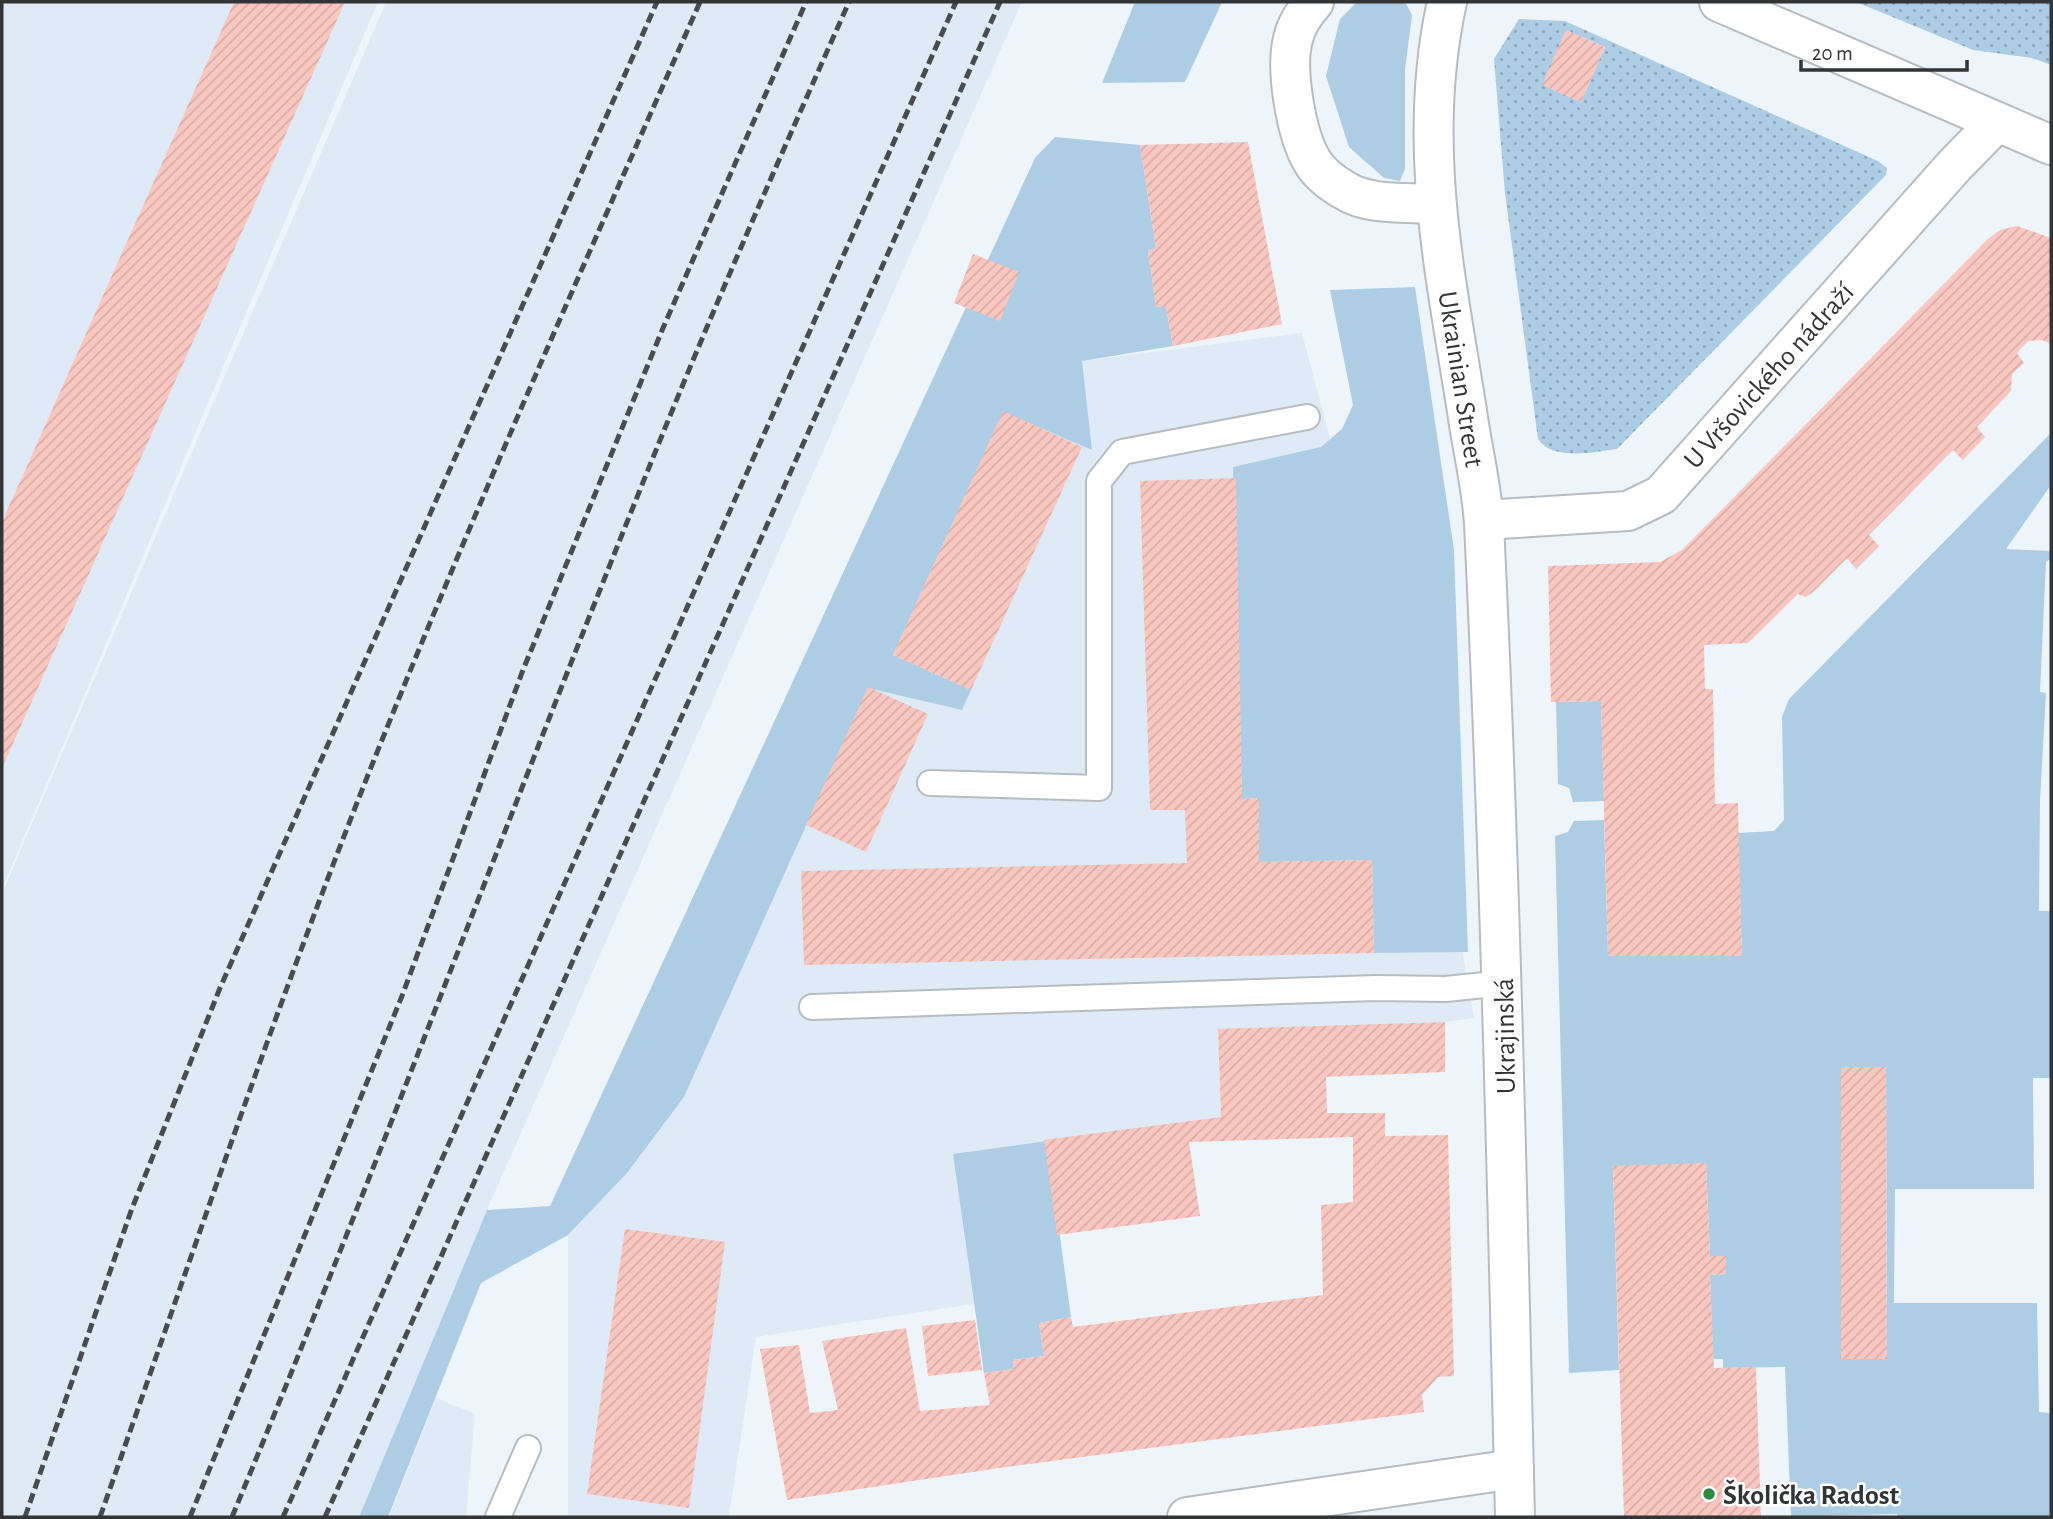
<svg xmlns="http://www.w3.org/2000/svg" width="2053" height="1519" font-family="'Alegreya Sans',sans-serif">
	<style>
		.built { fill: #deebf6 }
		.green { fill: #adcde5; fill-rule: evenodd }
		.park { fill: url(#park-dots); fill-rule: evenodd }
		.building { fill: url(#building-hatch) }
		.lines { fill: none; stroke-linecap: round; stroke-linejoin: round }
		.lane-casing { stroke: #b6bcc1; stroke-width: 28 }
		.street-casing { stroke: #b6bcc1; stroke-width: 42 }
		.lane { stroke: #fff; stroke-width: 24 }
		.street { stroke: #fff; stroke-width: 38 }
		.rail { stroke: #494c4e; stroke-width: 5; stroke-dasharray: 10 5; stroke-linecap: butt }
		.poi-dot { fill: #2c8d41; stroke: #fff; stroke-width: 2.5 }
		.labels { text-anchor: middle; stroke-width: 5; stroke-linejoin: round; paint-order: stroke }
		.street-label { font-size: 28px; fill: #323436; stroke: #fff }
		.poi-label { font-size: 28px; font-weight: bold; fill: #323436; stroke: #fff; text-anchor: start }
	</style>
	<defs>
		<pattern id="park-dots" width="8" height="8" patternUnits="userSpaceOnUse" patternTransform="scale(1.75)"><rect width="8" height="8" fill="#adcde5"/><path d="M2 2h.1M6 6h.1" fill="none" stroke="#8da7ba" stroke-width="1.8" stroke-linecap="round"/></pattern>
		<pattern id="building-hatch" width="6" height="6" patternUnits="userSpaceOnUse" patternTransform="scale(1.75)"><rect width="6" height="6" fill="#fac7c0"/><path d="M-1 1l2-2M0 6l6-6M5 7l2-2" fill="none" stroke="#d7aca6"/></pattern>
	</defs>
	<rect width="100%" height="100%" fill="#eef5fa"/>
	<!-- built -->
	<g class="built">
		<path d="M 2,2 L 378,2 L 2,889 Z"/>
		<path d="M 386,2 L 1022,2 L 487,1210 L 359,1517 L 2,1517 L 2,893 Z"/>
		<path d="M 1302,333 L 1456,914 L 1474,1018 L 1445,1022 L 1218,1030 L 1221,1117 L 953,1154 L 974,1304 L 756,1337 L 729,1516 L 568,1517 L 568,1235 L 627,1173 L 684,1097 L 992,397 L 1082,361 Z"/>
		<path d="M 436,1398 L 475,1414 L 466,1517 L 389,1517 Z"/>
	</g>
	<!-- green -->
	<g class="green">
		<path d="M 1135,2 L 1222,2 L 1185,82 L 1102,83 Z"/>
		<path d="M 1357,2 L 1405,2 L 1412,15 L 1405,70 L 1405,169 L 1400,181 L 1384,178 L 1349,147 L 1326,76 L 1340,19 Z"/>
		<path d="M 1055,137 L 1140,145 L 1156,248 L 1148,251 L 1156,306 L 1166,307 L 1173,346 L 1082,361 L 1092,450 L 1003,412 L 893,655 L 971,690 L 962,710 L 868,688 L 684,1097 L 627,1173 L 568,1235 L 481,1283 L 388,1517 L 359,1517 L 487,1210 L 550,1206 L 1035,158 Z"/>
		<path d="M 1415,287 L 1454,550 L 1468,952 L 1374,953 L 1372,860 L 1259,862 L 1259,798 L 1242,799 L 1233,467 L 1321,447 L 1342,429 L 1353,405 L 1330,290 Z"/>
		<path d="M 2051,433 L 2051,485 L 2006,549 L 2051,551 L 2051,559 L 2046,562 L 2040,692 L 2046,693 L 2040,801 L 2039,911 L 2051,911 L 2051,1078 L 2033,1078 L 2034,1189 L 1895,1189 L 1894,1303 L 2037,1303 L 2039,1412 L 2051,1413 L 2051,1517 L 1898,1517 L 1897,1514 L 1791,1517 L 1785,1367 L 1723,1368 L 1723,1359 L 1713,1359 L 1710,1275 L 1726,1274 L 1726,1257 L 1710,1256 L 1706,1164 L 1613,1167 L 1619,1370 L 1569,1373 L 1555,836 L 1568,832 L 1574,821 L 1604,820 L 1608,955 L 1742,956 L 1738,833 L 1774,831 L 1784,820 L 1782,717 L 1789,699 ZM 1841,1067 L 1886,1067 L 1887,1358 L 1841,1359 Z"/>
		<path d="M 1601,701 L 1604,801 L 1573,802 L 1569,788 L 1558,784 L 1556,702 Z"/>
		<path d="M 1047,1141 L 1071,1317 L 1039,1323 L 1044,1356 L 1013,1360 L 1014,1369 L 984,1373 L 953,1154 Z"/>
	</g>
	<!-- park -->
	<g class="park">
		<path d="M 1856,2 L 2051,2 L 2051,65 L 2032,58 L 1973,50 Z"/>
		<path d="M 1519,19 L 1565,21 L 1878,161 L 1887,168 L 1886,175 L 1617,449 C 1594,452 1552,461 1538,439 L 1505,193 L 1494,59 ZM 1566,30 L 1605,47 L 1581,102 L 1543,85 Z"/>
	</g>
	<!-- building -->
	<g class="building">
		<path d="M 234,2 L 345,2 L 2,768 L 2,522 Z"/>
		<path d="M 1566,30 L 1605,47 L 1581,102 L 1542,85 Z"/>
		<path d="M 1248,142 L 1282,324 L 1173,346 L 1166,307 L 1156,307 L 1148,251 L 1156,248 L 1140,145 Z"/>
		<path d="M 2017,226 L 2051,238 L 2051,344 L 2042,340 L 2028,341 L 2017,353 L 2024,363 L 2012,374 L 2011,391 L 1977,427 L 1985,437 L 1963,460 L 1953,450 L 1869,535 L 1879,546 L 1856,569 L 1847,558 L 1812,593 L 1805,597 L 1798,594 L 1748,643 L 1704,645 L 1705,689 L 1713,689 L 1715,804 L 1738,803 L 1742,956 L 1608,956 L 1601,701 L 1551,702 L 1548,566 L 1660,562 L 1682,550 L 1988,239 L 2000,230 Z"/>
		<path d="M 973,254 L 1019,272 L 1000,321 L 954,303 Z"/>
		<path d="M 1003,411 L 1082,447 L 971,690 L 893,655 Z"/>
		<path d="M 1236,478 L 1242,799 L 1259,798 L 1259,862 L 1372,860 L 1374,953 L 804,965 L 801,871 L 1187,863 L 1185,810 L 1150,810 L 1140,481 Z"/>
		<path d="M 868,687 L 928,714 L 866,852 L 806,825 Z"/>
		<path d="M 1445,1022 L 1445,1072 L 1326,1077 L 1327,1113 L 1385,1113 L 1385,1136 L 1448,1135 L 1454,1376 L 1438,1377 L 1422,1395 L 1424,1412 L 999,1468 L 787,1500 L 760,1349 L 799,1345 L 810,1413 L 838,1410 L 822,1341 L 906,1328 L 920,1411 L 990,1405 L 984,1373 L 1014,1369 L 1013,1360 L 1044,1356 L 1039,1323 L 1071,1317 L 1073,1327 L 1323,1295 L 1321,1205 L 1353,1202 L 1353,1137 L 1189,1142 L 1200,1216 L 1057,1235 L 1044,1140 L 1221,1117 L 1218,1029 Z"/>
		<path d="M 1841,1067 L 1886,1067 L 1887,1359 L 1841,1359 Z"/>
		<path d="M 1706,1163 L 1710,1256 L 1726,1256 L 1726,1274 L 1710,1275 L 1714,1368 L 1756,1367 L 1761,1517 L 1624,1517 L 1613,1166 Z"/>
		<path d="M 625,1229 L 725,1242 L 689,1508 L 587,1494 Z"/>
		<path d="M 975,1320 L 982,1370 L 928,1376 L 922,1326 Z"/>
	</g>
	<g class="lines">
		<defs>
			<g id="lane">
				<path d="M 930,783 L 1099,788 L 1099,481 L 1122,452 L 1307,417"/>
				<path d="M 812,1007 L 1376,988 L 1446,989 L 1503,983"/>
				<path d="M 498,1517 L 528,1448"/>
			</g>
			<g id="street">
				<path d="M 1314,2 C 1304,13 1296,25 1293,39 C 1285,69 1296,134 1312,161 C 1319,173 1332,183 1344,190 C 1369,206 1405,202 1434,204"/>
				<path d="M 1447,2 C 1416,142 1445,272 1467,411 C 1472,448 1482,487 1484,524 C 1500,855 1507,1186 1515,1517"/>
				<path d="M 1719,2 L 2051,145"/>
				<path d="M 1484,520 L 1628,511 L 1661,495 L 1955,165 L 1997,122"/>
				<path d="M 1187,1517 L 1514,1469"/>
			</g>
		</defs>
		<!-- lane casing -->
		<use href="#lane" class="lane-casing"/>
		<!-- street casing -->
		<use href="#street" class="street-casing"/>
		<!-- lane -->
		<use href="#lane" class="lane"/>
		<!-- street -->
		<use href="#street" class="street"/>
		<!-- rail -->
		<g class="rail">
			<path d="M 25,1517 L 131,1211 L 220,988 L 657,2"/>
			<path d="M 100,1517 C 186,1273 269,1026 364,785 C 469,521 585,262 700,2"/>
			<path d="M 190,1517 L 402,996 L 523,670 L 663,328 L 806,2"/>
			<path d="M 232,1517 C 376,1171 507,819 648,470 C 711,313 780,157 849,2"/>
			<path d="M 283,1517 L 956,2"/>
			<path d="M 325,1517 L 1000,2"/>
		</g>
	</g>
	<!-- markers -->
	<circle class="poi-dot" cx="1709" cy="1494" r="7"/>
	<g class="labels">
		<!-- street labels -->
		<g class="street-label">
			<text transform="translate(1768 375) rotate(-48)" y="10">U Vršovického nádraží</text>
			<text transform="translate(1462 379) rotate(81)" y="10">Ukrainian Street</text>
			<text transform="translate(1504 1036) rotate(-91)" y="10">Ukrajinská</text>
		</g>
		<!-- poi labels -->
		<g class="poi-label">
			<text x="1723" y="1504">Školička Radost</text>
		</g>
	</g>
	<!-- border -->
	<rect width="2053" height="1519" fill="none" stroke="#323436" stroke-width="7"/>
	<!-- scale -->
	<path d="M1801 60v10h166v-10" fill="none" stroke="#323436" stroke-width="3.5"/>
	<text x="1812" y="60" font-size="21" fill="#323436" stroke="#ffffff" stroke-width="5" paint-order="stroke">20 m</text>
</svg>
